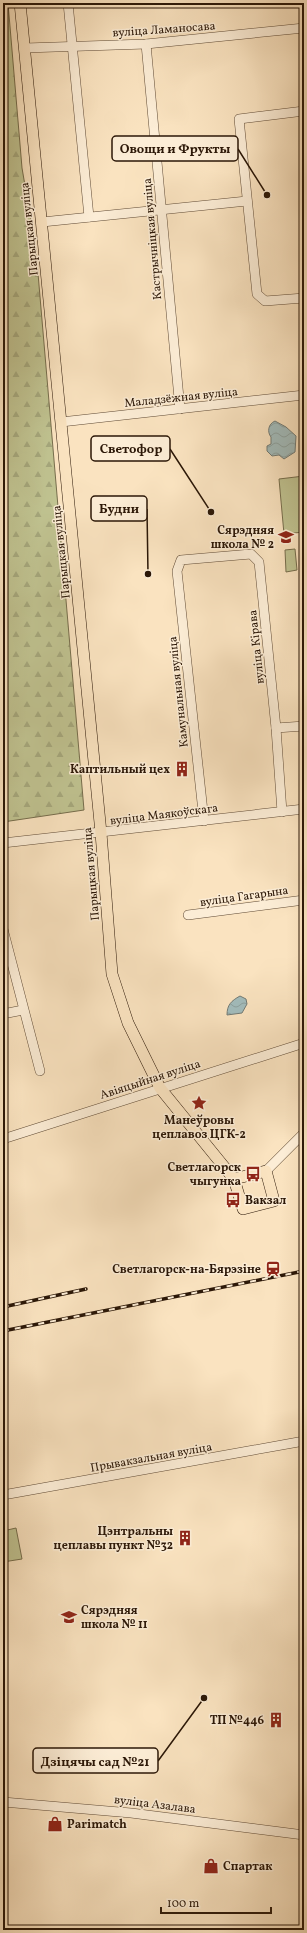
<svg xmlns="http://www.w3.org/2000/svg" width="307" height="1933" font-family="Vollkorn,serif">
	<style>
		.forest { fill: url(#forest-firs); stroke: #766d4c }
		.green { fill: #c0c391; stroke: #766d4c }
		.water { fill: url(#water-waves); stroke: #727a74 }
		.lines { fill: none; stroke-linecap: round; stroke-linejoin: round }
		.minor-casing { stroke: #5f4a35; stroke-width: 10 }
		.major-casing { stroke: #2b1707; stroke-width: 12 }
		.minor { stroke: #fcedd6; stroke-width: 9 }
		.major { stroke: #fae3c0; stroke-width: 11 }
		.rail-casing { stroke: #2b1707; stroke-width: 3.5 }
		.rail { stroke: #fcedd6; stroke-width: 2; stroke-dasharray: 6; stroke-linecap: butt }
		.labels { text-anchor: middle; stroke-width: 3; stroke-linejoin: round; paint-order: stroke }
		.street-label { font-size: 12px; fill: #2b1707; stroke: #fcedd6 }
		.poi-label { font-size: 12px; font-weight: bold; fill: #2b1707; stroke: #fcedd6; text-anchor: end }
		.leader { fill: none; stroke: #2b1707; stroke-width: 1.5 }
		.callout-dot { fill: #2b1707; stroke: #fcedd6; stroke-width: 1.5 }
		.callout { fill: #fcedd6; stroke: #2b1707; stroke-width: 1.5 }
		.callout-label { font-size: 13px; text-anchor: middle; font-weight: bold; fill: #2b1707 }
	</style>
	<defs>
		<pattern id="forest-firs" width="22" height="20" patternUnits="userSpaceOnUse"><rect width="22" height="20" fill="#c0c391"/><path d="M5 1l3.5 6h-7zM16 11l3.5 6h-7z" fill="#a5a77c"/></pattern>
		<pattern id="water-waves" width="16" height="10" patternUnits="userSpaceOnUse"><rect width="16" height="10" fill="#a2bcbc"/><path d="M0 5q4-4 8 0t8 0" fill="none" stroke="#8ca1a0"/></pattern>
	</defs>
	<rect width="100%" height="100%" fill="#fae3c0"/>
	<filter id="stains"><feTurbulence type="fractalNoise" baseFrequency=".005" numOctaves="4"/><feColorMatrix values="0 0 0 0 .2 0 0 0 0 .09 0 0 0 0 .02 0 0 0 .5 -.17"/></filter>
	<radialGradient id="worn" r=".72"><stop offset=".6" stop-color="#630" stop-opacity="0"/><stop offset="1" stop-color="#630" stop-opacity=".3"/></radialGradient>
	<!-- forest -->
	<path class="forest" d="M 3,3 L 8,3 L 22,168 L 36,250 L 84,810 L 3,822 Z"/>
	<!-- green -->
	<g class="green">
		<path d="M 304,476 L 304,532 L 284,534 L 279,479 Z"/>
		<path d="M 295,549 L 297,570 L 286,572 L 285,550 Z"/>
		<path d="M 16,1528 L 22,1559 L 3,1562 L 3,1531 Z"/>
	</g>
	<!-- water -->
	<g class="water">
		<path d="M 275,421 L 286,427 L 296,436 L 295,452 L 284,459 L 279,455 L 272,456 L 267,451 L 267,446 L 271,444 L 271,437 C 267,432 268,424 275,421 Z"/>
		<path d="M 240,996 L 246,999 L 247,1004 L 242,1013 L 227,1015 C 227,1005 231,1001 240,996 Z"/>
	</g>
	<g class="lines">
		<defs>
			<g id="minor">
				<path d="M 68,3 L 89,217"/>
				<path d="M 146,44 L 180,409"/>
				<path d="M 25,48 L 146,44 L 304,28"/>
				<path d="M 304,111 L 239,119 L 257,294 L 265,301 L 304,298"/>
				<path d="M 42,222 L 247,201"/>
				<path d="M 61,422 L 304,395"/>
				<path d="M 276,728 L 304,726"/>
				<path d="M 204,821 L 177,571 L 181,560 L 251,554 L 259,562 L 276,728 L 282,812"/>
				<path d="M 3,843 L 304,809"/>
				<path d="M 188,915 L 304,900"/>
				<path d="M 3,929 L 40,1071"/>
				<path d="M 3,1014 L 23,1010"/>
				<path d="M 3,1139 L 304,1043"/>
				<path d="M 266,1171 L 304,1133"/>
				<path d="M 3,1495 L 304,1441"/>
				<path d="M 3,1802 L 131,1813 L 304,1835"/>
			</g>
			<path id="major" d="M 20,3 L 101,833 L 112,974 L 128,1023 L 160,1088 L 234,1179 L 243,1209 L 274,1201 L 266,1171 L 234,1179"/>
		</defs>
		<!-- minor casing -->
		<use href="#minor" class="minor-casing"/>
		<!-- major casing -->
		<use href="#major" class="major-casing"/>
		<!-- minor -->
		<use href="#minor" class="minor"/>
		<!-- major -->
		<use href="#major" class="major"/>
		<defs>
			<g id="rail">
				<path d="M 3,1307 L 86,1289"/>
				<path d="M 3,1331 L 304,1271"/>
			</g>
		</defs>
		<!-- rail casing -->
		<use href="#rail" class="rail-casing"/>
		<!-- rail -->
		<use href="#rail" class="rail"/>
	</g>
	<!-- icons -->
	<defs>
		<symbol id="school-bare" viewBox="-9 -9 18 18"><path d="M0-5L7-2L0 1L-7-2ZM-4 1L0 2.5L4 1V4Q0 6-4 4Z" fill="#8f2418" stroke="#fcedd6" stroke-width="2.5" paint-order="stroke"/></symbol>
		<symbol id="building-bare" viewBox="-9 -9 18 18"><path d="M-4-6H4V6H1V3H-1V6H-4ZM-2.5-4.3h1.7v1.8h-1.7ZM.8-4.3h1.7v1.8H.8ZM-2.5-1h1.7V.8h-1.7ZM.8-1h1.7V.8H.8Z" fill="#8f2418" stroke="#fcedd6" stroke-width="2.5" paint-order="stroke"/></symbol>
		<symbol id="sight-bare" viewBox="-9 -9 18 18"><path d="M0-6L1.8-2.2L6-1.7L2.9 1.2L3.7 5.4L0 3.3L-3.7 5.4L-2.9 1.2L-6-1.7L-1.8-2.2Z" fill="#8f2418" stroke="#fcedd6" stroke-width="2.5" paint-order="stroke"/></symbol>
		<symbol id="bus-bare" viewBox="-9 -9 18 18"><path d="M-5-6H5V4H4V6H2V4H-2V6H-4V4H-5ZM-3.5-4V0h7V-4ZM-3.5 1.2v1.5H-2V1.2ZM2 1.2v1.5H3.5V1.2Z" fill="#8f2418" stroke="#fcedd6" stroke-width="2.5" paint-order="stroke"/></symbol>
		<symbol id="station-bare" viewBox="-9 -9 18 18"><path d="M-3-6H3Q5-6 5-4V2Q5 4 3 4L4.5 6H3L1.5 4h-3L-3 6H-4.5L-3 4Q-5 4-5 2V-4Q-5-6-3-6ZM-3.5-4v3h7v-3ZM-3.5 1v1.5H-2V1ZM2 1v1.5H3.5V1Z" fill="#8f2418" stroke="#fcedd6" stroke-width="2.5" paint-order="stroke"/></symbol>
		<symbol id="shop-bare" viewBox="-9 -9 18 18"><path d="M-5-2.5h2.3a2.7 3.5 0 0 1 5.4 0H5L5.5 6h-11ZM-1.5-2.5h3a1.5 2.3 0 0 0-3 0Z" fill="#8f2418" stroke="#fcedd6" stroke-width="2.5" paint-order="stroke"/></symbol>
	</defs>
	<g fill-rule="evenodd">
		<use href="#school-bare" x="275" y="526" width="22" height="22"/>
		<use href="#building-bare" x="171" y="758" width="22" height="22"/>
		<use href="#sight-bare" x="188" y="1092" width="22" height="22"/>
		<use href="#bus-bare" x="242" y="1163" width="22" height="22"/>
		<use href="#bus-bare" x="222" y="1189" width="22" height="22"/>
		<use href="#station-bare" x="262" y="1258" width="22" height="22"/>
		<use href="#building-bare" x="174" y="1527" width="22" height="22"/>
		<use href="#school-bare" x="58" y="1606" width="22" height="22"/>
		<use href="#building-bare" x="265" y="1709" width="22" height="22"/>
		<use href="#shop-bare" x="44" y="1813" width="22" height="22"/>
		<use href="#shop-bare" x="200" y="1855" width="22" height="22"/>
	</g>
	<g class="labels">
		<!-- street labels -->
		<g class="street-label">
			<text transform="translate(164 29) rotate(-4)" y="4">вуліца Ламаносава</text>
			<text transform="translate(29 229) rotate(-96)" y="4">Парыцкая вуліца</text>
			<text transform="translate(152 239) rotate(-95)" y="4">Кастрычніцкая вуліца</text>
			<text transform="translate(181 397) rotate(-6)" y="4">Маладзёжная вуліца</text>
			<text transform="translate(61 552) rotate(-96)" y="4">Парыцкая вуліца</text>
			<text transform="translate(256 647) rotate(-96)" y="4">вуліца Кірава</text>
			<text transform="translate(178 692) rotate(-96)" y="4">Камунальная вуліца</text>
			<text transform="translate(164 814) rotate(-7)" y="4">вуліца Маякоўскага</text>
			<text transform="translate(91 874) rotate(-95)" y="4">Парыцкая вуліца</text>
			<text transform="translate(244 896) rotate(-8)" y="4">вуліца Гагарына</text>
			<text transform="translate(150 1079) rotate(-18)" y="4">Авіяцыйная вуліца</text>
			<text transform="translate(151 1457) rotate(-10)" y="4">Прывакзальная вуліца</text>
			<text transform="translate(155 1804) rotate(7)" y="4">вуліца Азалава</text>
		</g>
		<!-- poi labels -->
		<g class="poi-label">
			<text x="274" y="534">Сярэдняя<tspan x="274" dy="14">школа № 2</tspan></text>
			<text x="170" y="773">Каптильный цех</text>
			<text x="199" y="1124" text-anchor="middle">Манеўровы<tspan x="199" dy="14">цеплавоз ЦГК-2</tspan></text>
			<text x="241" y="1171">Светлагорск<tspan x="241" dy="14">чыгунка</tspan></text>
			<text x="245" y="1204" text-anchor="start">Вакзал</text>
			<text x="261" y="1273">Светлагорск-на-Бярэзіне</text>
			<text x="173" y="1535">Цэнтральны<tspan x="173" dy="14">цеплавы пункт №32</tspan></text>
			<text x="81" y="1614" text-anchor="start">Сярэдняя<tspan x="81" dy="14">школа № 11</tspan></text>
			<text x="264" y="1724">ТП №446</text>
			<text x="67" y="1828" text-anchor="start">Parimatch</text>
			<text x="223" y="1870" text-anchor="start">Спартак</text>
		</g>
	</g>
	<!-- callouts -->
	<path class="leader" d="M267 195L238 149M211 512L170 449M148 574L147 509M204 1698L158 1761"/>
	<g class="callout-dot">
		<circle cx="267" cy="195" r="4"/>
		<circle cx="211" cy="512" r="4"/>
		<circle cx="148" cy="574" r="4"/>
		<circle cx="204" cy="1698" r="4"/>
	</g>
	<g class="callout">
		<rect x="112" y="136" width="126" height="25" rx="4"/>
		<rect x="91" y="436" width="79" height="25" rx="4"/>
		<rect x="91" y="496" width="56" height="25" rx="4"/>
		<rect x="33" y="1748" width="125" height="25" rx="4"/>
	</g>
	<g class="callout-label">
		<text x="175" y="153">Овощи и Фрукты</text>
		<text x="131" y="453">Светофор</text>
		<text x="119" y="513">Будни</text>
		<text x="95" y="1766">Дзіцячы сад №21</text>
	</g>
	<!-- margin -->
	<rect width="307" height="1933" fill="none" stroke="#fae3c0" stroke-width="16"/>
	<rect x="4" y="4" width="299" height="1925" fill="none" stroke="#2b1707" stroke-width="2"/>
	<rect x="8" y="8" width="291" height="1917" fill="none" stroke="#2b1707"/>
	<!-- scale -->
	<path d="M161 1907v6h110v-6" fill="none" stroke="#2b1707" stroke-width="2"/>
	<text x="167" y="1907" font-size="12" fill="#2b1707" stroke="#fcedd6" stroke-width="3" paint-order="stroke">100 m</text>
	<rect width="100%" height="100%" filter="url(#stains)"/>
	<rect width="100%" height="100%" fill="url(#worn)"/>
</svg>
